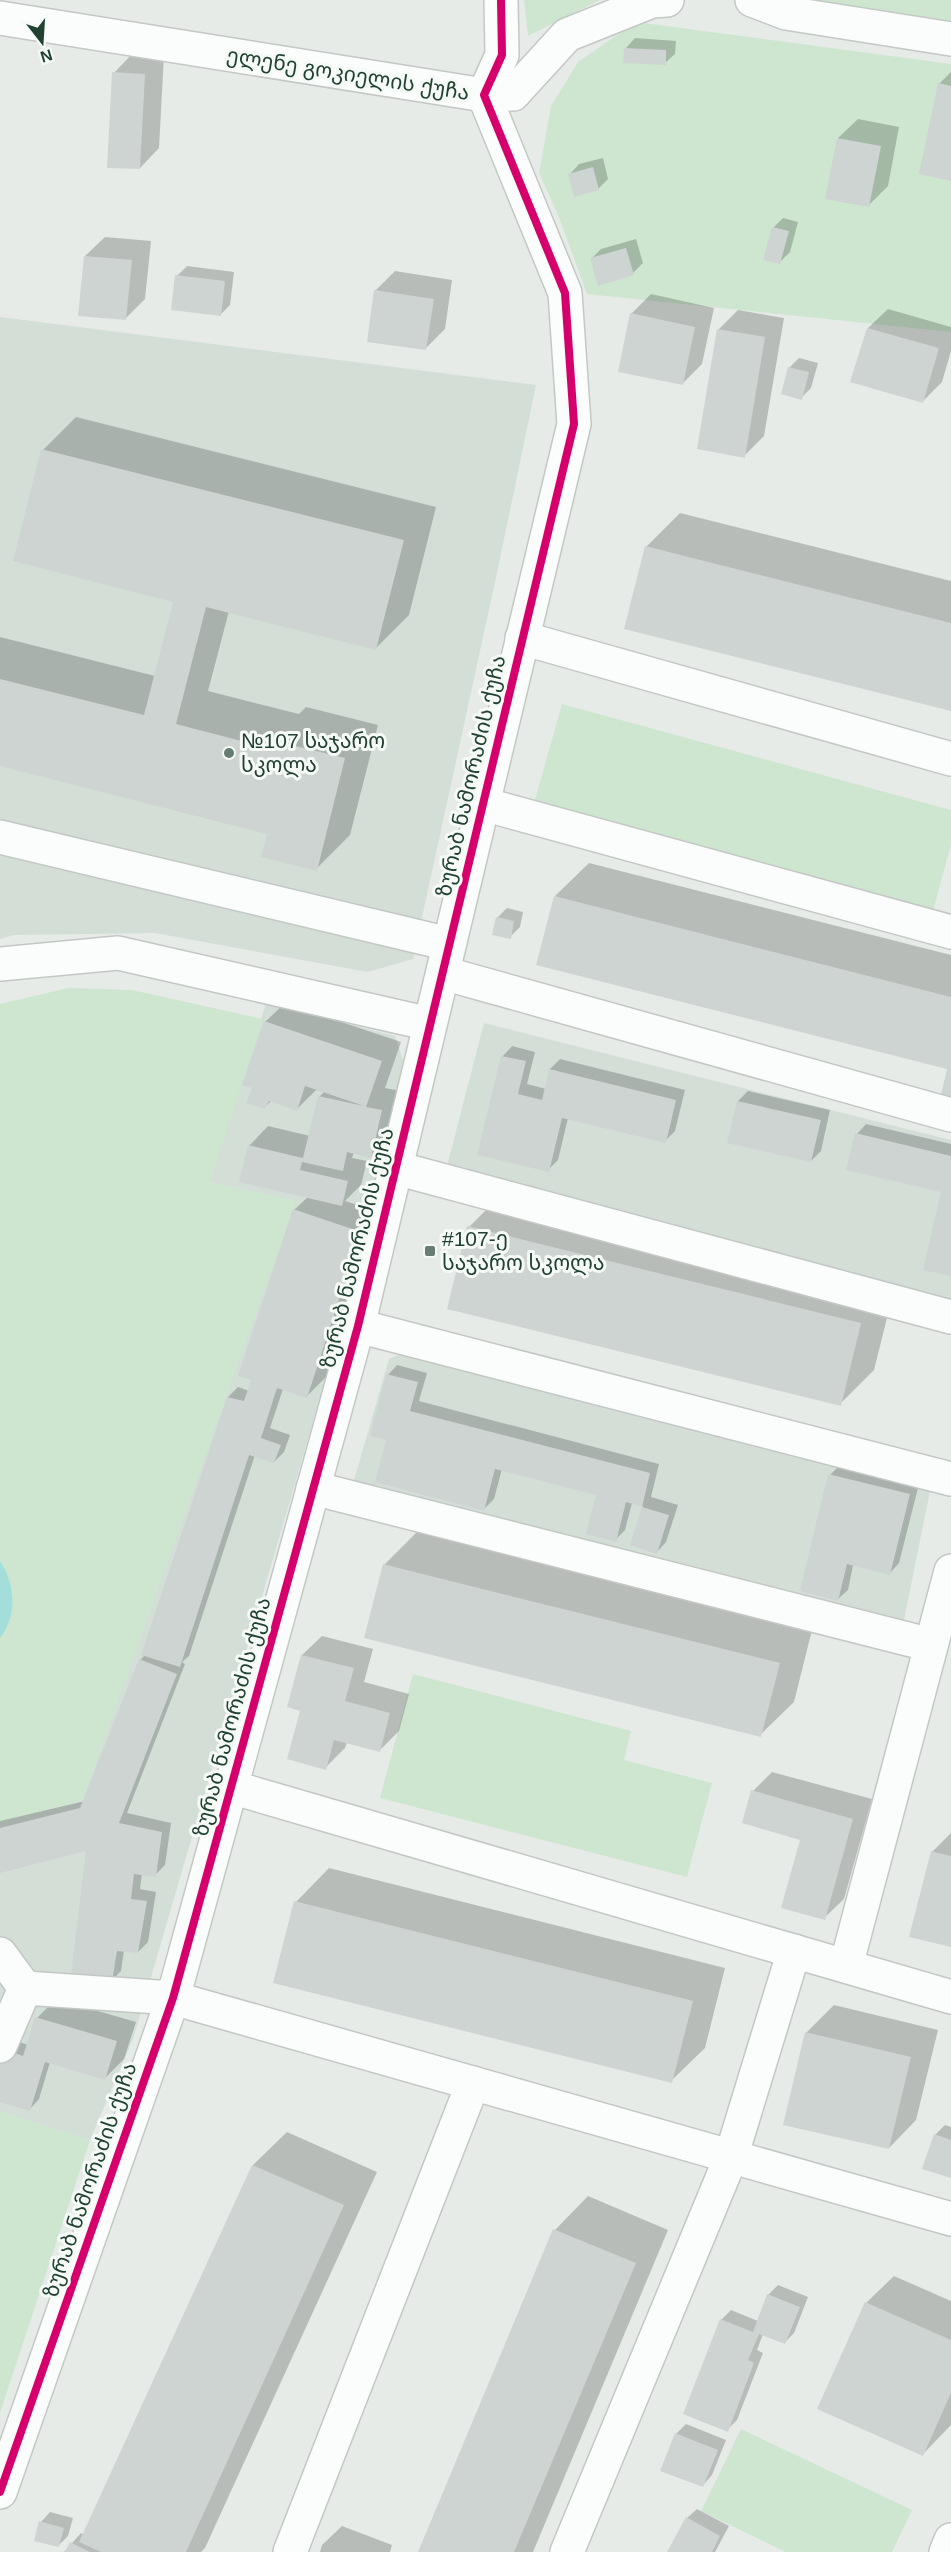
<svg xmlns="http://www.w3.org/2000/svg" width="951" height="2552" font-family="Helvetica,'Noto Sans Georgian',sans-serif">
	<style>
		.built { fill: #d3ded7 }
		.green { fill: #cee6d0 }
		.water { fill: #a4deda }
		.shadow { fill: #0003 }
		.building { fill: #ced4d1 }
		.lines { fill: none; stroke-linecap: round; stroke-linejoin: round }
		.minor-casing { stroke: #c3c8c5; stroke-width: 36 }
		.minor { stroke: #fbfcfc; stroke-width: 33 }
		.cycleway-casing { stroke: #f5faf6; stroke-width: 11 }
		.cycleway { stroke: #d6006c; stroke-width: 8 }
		.poi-dot { fill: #667d72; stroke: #f5faf6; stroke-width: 2 }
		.labels { text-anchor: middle; stroke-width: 6; stroke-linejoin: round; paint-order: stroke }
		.street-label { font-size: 21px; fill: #214232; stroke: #f5faf6 }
		.poi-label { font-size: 21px; fill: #214232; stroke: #f5faf6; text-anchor: start }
	</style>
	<rect width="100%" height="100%" fill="#e6ebe8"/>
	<!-- built -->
	<g class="built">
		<path d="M 0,317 L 536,385 L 497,573 L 413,959 L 368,972 L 155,933 L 14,935 L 0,939 Z"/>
		<path d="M 266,1003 L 395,1036 L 409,1078 L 359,1264 L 133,2039 L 90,2140 L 0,2112 L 0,1822 L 82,1801 L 295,1201 L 209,1182 Z"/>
		<path d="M 484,1023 L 951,1140 L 951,1298 L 446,1170 Z"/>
		<path d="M 400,1354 L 931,1486 L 904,1620 L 352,1487 L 389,1359 Z"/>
	</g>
	<!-- green -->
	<g class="green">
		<path d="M 524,0 L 600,0 L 528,36 Z"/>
		<path d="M 812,0 L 951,0 L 951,27 L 805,4 Z"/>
		<path d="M 636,22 L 951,64 L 951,332 L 587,294 L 560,220 L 539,173 L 551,106 L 578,62 Z"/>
		<path d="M 562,704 L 951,810 L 951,844 L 932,915 L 533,807 Z"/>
		<path d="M 68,988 L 132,990 L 263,1019 L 209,1182 L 296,1201 L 82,1801 L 0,1822 L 0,1004 Z"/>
		<path d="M 413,1674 L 631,1731 L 624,1760 L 712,1783 L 687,1877 L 380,1798 Z"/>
		<path d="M 0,2112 L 90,2140 L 0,2413 Z"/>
		<path d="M 741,2429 L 912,2510 L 892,2552 L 786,2552 L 701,2511 Z"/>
	</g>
	<!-- water -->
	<path class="water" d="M 0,1561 C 15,1584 18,1615 0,1638 Z"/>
	<!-- shadow -->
	<g class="shadow">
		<path d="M 635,38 L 676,41 L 675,54 L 665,63 L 626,48 Z"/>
		<path d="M 133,53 L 164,55 L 159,148 L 140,168 L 114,73 Z"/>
		<path d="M 951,72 L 951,179 L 939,84 Z"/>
		<path d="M 858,119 L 899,127 L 888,186 L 869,205 L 838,138 Z"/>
		<path d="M 603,158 L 608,179 L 598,189 L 570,174 L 579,164 Z"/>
		<path d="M 783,218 L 798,222 L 790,252 L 780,262 L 773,228 Z"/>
		<path d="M 105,237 L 151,241 L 145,299 L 126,318 L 85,256 Z"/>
		<path d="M 636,239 L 643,263 L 633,273 L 591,259 L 601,249 Z"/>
		<path d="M 187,266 L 234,272 L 230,305 L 220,315 L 177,276 Z"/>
		<path d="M 395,271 L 452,280 L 445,329 L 425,349 L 375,291 Z"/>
		<path d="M 651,294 L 714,308 L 702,364 L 682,384 L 631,314 Z"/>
		<path d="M 888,309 L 951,327 L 951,351 L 942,382 L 923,401 L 868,328 Z"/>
		<path d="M 738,310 L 784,318 L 764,436 L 744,456 L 718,330 Z"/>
		<path d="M 799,358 L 818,363 L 811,388 L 801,398 L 789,368 Z"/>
		<path d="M 76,417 L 436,507 L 409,615 L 376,648 L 229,611 L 208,691 L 299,714 L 306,707 L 378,725 L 350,835 L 316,869 L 269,832 L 0,765 L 0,637 L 155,676 L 175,600 L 43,450 Z"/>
		<path d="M 680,513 L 951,581 L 951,710 L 646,547 Z"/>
		<path d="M 589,863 L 951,955 L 951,1100 L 949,1068 L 555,896 Z"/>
		<path d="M 507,908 L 523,912 L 520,927 L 510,937 L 497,918 Z"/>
		<path d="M 285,1003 L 401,1042 L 385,1088 L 401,1091 L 390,1137 L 371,1156 L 354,1152 L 352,1158 L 367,1161 L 361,1185 L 345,1201 L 380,1212 L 326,1377 L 307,1396 L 283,1389 L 270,1428 L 290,1435 L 284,1452 L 274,1462 L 255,1455 L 189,1656 L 182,1662 L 185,1664 L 127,1813 L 171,1823 L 165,1865 L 155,1875 L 142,1873 L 140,1889 L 156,1892 L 148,1942 L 138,1952 L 124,1950 L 121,1971 L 112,1980 L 87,1849 L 0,1872 L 0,1821 L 85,1801 L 140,1660 L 145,1655 L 228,1397 L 238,1387 L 249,1391 L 294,1210 L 308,1197 L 249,1146 L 268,1126 L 310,1136 L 319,1097 L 325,1091 L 316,1090 L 297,1109 L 271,1101 L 265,1107 L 254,1087 L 265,1022 Z"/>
		<path d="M 512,1046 L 535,1052 L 527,1084 L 546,1089 L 550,1069 L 560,1059 L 685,1090 L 675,1131 L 665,1141 L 568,1118 L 558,1160 L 548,1170 L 479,1154 L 503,1056 Z"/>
		<path d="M 748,1091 L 830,1110 L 821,1151 L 811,1161 L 738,1101 Z"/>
		<path d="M 866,1124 L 951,1144 L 951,1275 L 943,1191 L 857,1134 Z"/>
		<path d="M 502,1194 L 894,1290 L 874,1370 L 840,1404 L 469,1227 Z"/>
		<path d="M 397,1365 L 427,1373 L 419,1401 L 659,1464 L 651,1497 L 678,1505 L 666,1542 L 657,1552 L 632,1544 L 643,1506 L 632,1503 L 625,1530 L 615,1540 L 598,1494 L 502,1469 L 494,1499 L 484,1509 L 388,1439 L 388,1375 Z"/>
		<path d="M 840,1465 L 919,1484 L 899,1563 L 890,1573 L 853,1565 L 848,1590 L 838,1599 L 830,1475 Z"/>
		<path d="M 418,1531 L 812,1630 L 794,1702 L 760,1735 L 384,1565 Z"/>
		<path d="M 322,1636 L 373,1649 L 364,1682 L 409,1694 L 399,1731 L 379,1751 L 347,1742 L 345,1748 L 325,1768 L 302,1710 L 302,1655 Z"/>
		<path d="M 772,1772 L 872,1799 L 844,1899 L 824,1918 L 802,1839 L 753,1791 Z"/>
		<path d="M 951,1833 L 951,1946 L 932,1852 Z"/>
		<path d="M 329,1868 L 725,1968 L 705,2048 L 671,2081 L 296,1902 Z"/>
		<path d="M 56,1999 L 136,2022 L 124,2059 L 105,2078 L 50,2062 L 39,2099 L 30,2109 L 0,2100 L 0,2064 L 14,2040 L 28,2045 L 37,2018 Z"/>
		<path d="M 834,2005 L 938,2030 L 916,2120 L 889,2148 L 806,2033 Z"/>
		<path d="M 945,2125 L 951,2127 L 951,2177 L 935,2135 Z"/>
		<path d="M 287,2132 L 377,2172 L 205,2548 L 201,2552 L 64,2552 L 81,2533 L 84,2535 L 253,2165 Z"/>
		<path d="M 588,2196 L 668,2230 L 533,2552 L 420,2552 L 555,2230 Z"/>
		<path d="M 894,2276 L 951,2301 L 951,2425 L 923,2454 L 866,2303 Z"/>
		<path d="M 778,2285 L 808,2297 L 794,2333 L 785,2342 L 763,2334 L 757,2350 L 763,2353 L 737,2420 L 727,2430 L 721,2320 L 731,2310 L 758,2321 L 768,2295 Z"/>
		<path d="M 686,2424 L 726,2440 L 712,2475 L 703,2485 L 676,2434 Z"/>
		<path d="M 697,2509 L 729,2526 L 715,2552 L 669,2552 L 687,2518 Z"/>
		<path d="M 50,2512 L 73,2518 L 68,2536 L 59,2545 L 41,2522 Z"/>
		<path d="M 342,2526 L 392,2545 L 390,2552 L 320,2552 L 322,2545 Z"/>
	</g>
	<!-- building -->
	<g class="building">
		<path d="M 624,48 L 666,50 L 666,65 L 623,63 Z"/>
		<path d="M 112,72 L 145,74 L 140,169 L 107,168 Z"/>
		<path d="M 938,83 L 951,86 L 951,181 L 919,174 Z"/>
		<path d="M 837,138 L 881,146 L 869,207 L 825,199 Z"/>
		<path d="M 593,167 L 599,190 L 574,197 L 568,174 Z"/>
		<path d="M 772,227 L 789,231 L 780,264 L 763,260 Z"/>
		<path d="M 626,248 L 634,275 L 598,286 L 590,258 Z"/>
		<path d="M 84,256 L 132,260 L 126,320 L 78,316 Z"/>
		<path d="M 175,275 L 225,281 L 221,316 L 171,310 Z"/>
		<path d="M 374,290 L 434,299 L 426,350 L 367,342 Z"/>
		<path d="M 630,313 L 695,327 L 683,385 L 618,372 Z"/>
		<path d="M 867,328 L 939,348 L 923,403 L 850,382 Z"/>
		<path d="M 717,329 L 765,337 L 745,458 L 697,449 Z"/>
		<path d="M 788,367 L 809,372 L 802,400 L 781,394 Z"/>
		<path d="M 41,449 L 404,540 L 376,650 L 206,607 L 176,724 L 269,748 L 271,740 L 345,758 L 317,871 L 261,857 L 267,834 L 0,766 L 0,679 L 144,715 L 173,602 L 13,561 Z"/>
		<path d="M 645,546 L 951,623 L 951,711 L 624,629 Z"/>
		<path d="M 554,896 L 951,997 L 951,1102 L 940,1099 L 947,1069 L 536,965 Z"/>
		<path d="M 496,917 L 514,921 L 511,939 L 492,935 Z"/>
		<path d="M 264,1021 L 382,1061 L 366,1107 L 382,1110 L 371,1158 L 347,1152 L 343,1171 L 302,1162 L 300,1170 L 348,1181 L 342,1206 L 239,1182 L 248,1145 L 303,1158 L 318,1096 L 364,1106 L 305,1086 L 297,1111 L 269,1101 L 265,1109 L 246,1103 L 252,1088 L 242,1085 Z"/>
		<path d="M 501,1056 L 526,1061 L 518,1094 L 542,1100 L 549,1069 L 676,1100 L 666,1143 L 562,1118 L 549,1172 L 477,1155 Z"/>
		<path d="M 737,1101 L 821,1120 L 811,1162 L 727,1143 Z"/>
		<path d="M 855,1133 L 951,1156 L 951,1276 L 923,1270 L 941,1192 L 846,1170 Z"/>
		<path d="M 293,1209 L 361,1232 L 307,1398 L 277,1388 L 261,1438 L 281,1445 L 274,1463 L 249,1455 L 180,1667 L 141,1655 L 227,1397 L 244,1401 L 251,1380 L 238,1376 Z"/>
		<path d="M 467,1226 L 861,1323 L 841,1406 L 447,1309 Z"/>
		<path d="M 386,1374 L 418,1382 L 410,1411 L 650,1473 L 642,1507 L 626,1502 L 616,1542 L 586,1534 L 596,1495 L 495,1469 L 484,1511 L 375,1482 L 386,1440 L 370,1436 Z"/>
		<path d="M 828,1474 L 910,1494 L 890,1575 L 847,1564 L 838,1601 L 800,1591 Z"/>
		<path d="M 642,1507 L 669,1515 L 657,1554 L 630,1545 Z"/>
		<path d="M 383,1564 L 780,1663 L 761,1737 L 364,1638 Z"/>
		<path d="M 301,1655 L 354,1668 L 345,1701 L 390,1713 L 380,1752 L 334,1740 L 326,1770 L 287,1759 L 300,1711 L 287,1707 Z"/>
		<path d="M 139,1659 L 177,1674 L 119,1823 L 162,1832 L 156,1877 L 134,1874 L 131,1899 L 147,1901 L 138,1953 L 117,1951 L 112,1982 L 71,1976 L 86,1851 L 0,1873 L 0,1828 L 80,1808 Z"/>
		<path d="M 751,1790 L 853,1819 L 825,1920 L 781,1908 L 800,1840 L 742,1823 Z"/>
		<path d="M 931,1851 L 951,1856 L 951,1947 L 909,1937 Z"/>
		<path d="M 294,1901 L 693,2001 L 672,2083 L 273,1983 Z"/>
		<path d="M 35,2017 L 117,2041 L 105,2080 L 45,2062 L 30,2111 L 0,2102 L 0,2059 L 3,2049 L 23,2056 Z"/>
		<path d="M 805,2032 L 911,2057 L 889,2149 L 783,2125 Z"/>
		<path d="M 934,2134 L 951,2140 L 951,2178 L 922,2169 Z"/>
		<path d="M 252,2165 L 344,2205 L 186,2552 L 101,2552 L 79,2542 Z"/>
		<path d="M 553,2229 L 636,2263 L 514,2552 L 418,2552 Z"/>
		<path d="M 767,2294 L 800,2307 L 785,2344 L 759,2334 L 748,2360 L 754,2363 L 728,2432 L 683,2414 L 720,2319 L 753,2332 Z"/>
		<path d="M 865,2302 L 951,2340 L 951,2393 L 923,2456 L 817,2409 Z"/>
		<path d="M 675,2433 L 718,2450 L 703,2487 L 660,2471 Z"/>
		<path d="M 686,2517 L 720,2536 L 712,2552 L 667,2552 Z"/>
		<path d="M 39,2521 L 64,2528 L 59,2547 L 34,2541 Z"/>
		<path d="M 70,2542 L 90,2552 L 65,2552 Z"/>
	</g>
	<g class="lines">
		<defs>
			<g id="minor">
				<path d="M 752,0 L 786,13 L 951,39"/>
				<path d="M 0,18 L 484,95 L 513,94 L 567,35 L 652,1 L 667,0"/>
				<path d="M 522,638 L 951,759"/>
				<path d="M 483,804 L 951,932"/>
				<path d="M 0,837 L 449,944"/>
				<path d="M 0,964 L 118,953 L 430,1024"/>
				<path d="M 443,973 L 951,1115"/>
				<path d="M 396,1168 L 951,1317"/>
				<path d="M 358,1326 L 951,1479"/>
				<path d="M 313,1488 L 931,1645"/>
				<path d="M 231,1787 L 951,1997"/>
				<path d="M 0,1954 L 25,1988"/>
				<path d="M 846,1966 L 951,1571"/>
				<path d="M 0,2046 L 25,1988 L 173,1998 L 951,2219"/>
				<path d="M 0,2492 L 173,1998 L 358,1326 L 574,424 L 565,293 L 484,95 L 502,55 L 501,0"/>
				<path d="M 290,2552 L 473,2083"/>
				<path d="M 567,2552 L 731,2157 L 794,1951"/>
				<path d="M 946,2552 L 951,2540"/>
			</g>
		</defs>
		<!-- minor casing -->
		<use href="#minor" class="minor-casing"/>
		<!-- minor -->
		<use href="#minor" class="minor"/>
		<defs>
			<path id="cycleway" d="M 0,2492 L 173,1998 L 358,1326 L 574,424 L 565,293 L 484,95 L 502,55 L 501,0"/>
		</defs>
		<!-- cycleway casing -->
		<use href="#cycleway" class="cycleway-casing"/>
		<!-- cycleway -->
		<use href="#cycleway" class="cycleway"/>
	</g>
	<!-- markers -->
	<g class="poi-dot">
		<circle cx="229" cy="753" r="6"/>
		<rect x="424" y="1245" width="12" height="12" rx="3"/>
	</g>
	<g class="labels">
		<!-- street labels -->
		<g class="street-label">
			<text transform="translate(348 74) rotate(9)" y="7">ელენე გოკიელის ქუჩა</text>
			<text transform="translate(471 776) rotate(-77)" y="7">ზურაბ ნამორაძის ქუჩა</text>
			<text transform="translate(357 1248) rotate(-76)" y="7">ზურაბ ნამორაძის ქუჩა</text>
			<text transform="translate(232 1717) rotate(-75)" y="7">ზურაბ ნამორაძის ქუჩა</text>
			<text transform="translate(90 2180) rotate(-71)" y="7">ზურაბ ნამორაძის ქუჩა</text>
		</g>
		<!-- poi labels -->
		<g class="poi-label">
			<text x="241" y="748">№107 საჯარო<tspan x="241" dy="24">სკოლა</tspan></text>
			<text x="442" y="1246">#107-ე<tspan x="442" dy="24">საჯარო სკოლა</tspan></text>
		</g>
	</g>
	<!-- north arrow -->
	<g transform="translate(42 42) rotate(163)" stroke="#f5faf6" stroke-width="4.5" paint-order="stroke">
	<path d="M0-4.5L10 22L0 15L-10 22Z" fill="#214232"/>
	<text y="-9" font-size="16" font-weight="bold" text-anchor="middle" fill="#214232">N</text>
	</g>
</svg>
